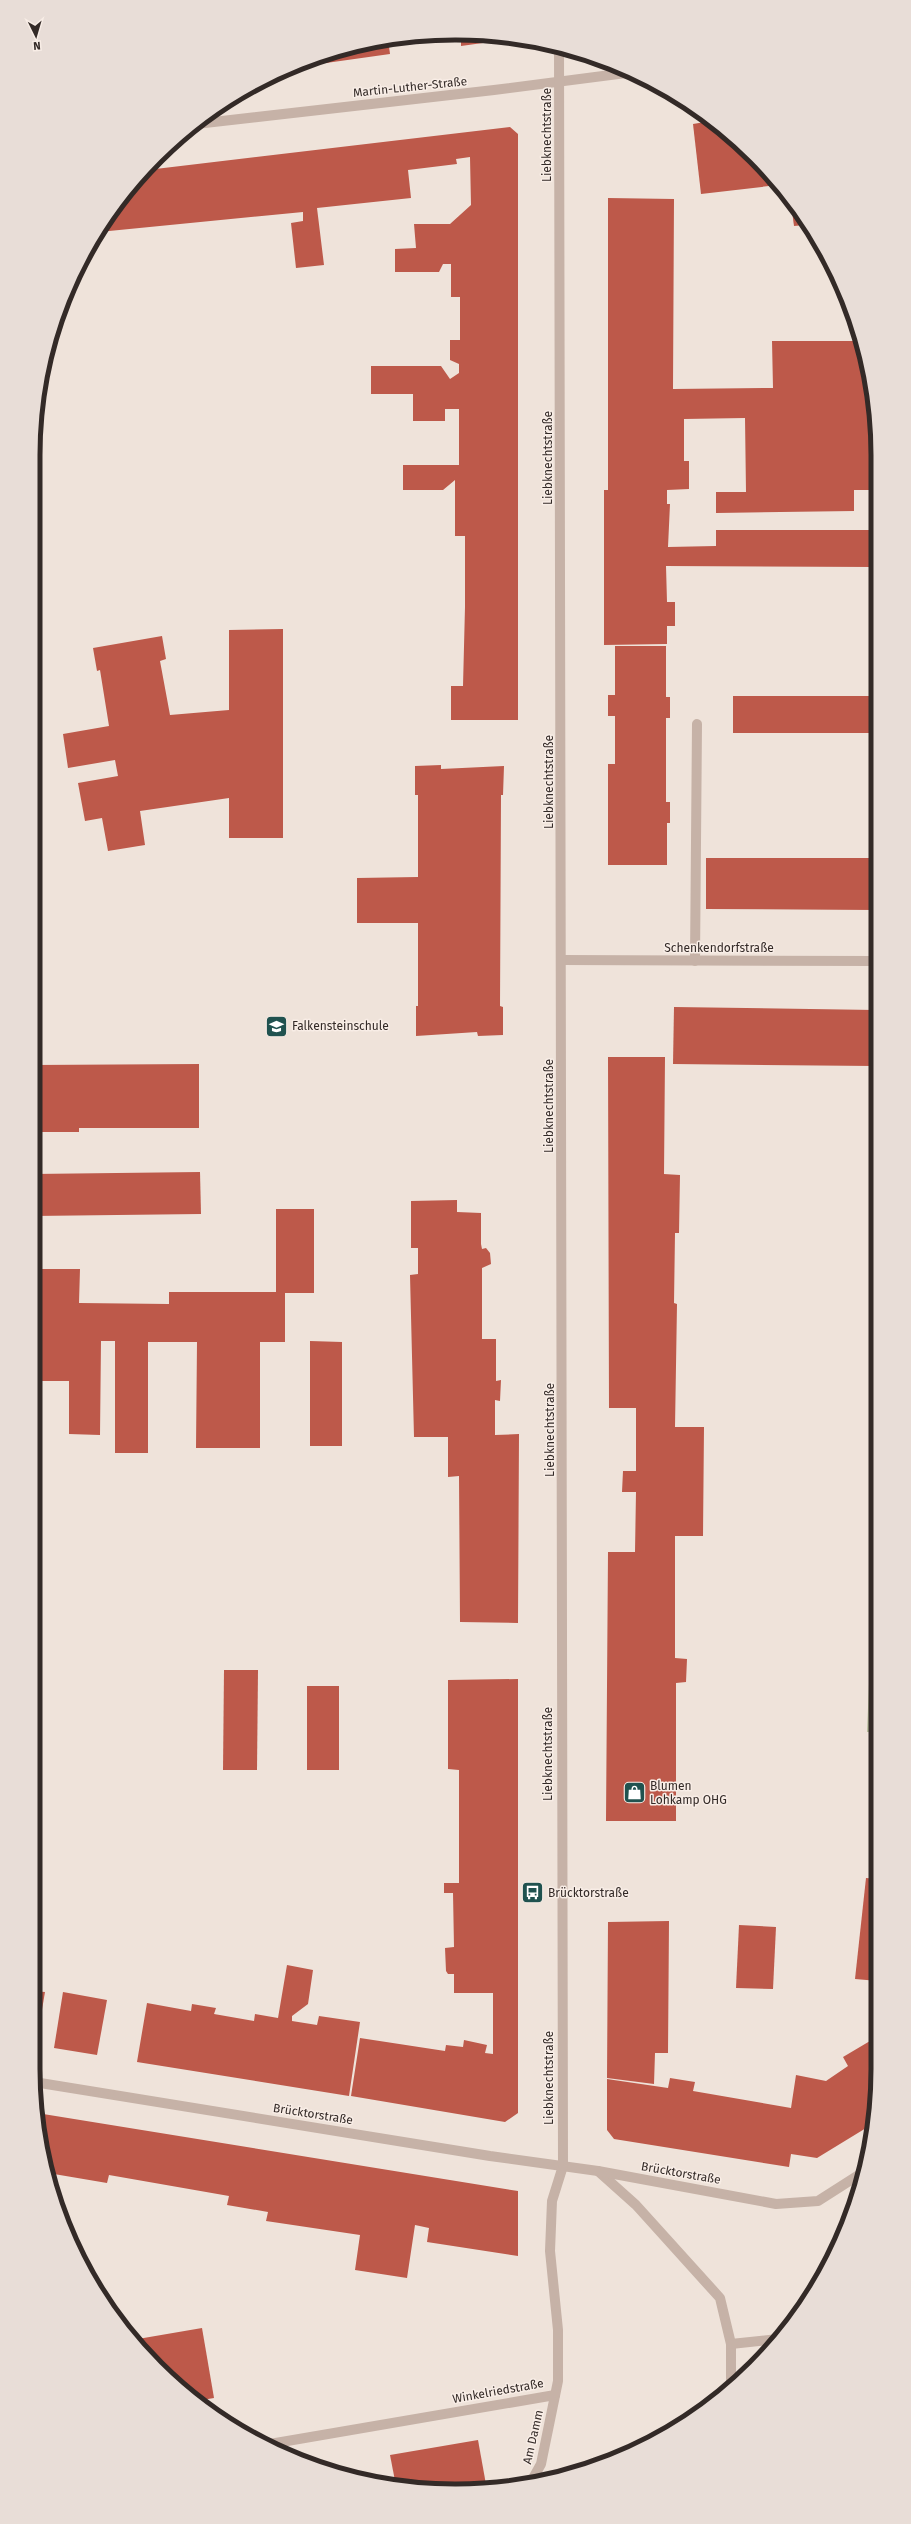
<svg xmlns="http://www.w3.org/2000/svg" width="911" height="2524" font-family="'Fira Sans',sans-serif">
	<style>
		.green { fill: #b6bd9b }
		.building { fill: #bd594a }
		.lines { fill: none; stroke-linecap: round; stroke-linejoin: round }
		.service { stroke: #c6b2a7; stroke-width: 10 }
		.minor { stroke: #c6b2a7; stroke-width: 10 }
		.tertiary { stroke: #c6b2a7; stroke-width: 10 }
		.tram { stroke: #332a27; stroke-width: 1 }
		.labels { text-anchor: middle; stroke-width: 3; stroke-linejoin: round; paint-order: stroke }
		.street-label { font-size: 12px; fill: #332a27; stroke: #f8ede6 }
		.poi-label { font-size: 12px; fill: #332a27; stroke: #f8ede6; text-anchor: start }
		.rim { fill: none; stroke: #332a27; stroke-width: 5 }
	</style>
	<rect width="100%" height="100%" fill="#efe3da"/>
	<!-- green -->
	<path class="green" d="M 877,1405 L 877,1732 L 867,1732 L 877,1493 Z"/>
	<!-- building -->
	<g class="building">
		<path d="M 483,34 L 512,39 L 461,46 L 461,35 Z"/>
		<path d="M 388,39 L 390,54 L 326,63 L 325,54 Z"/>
		<path d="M 711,121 L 734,138 L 778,185 L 701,194 L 693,124 Z"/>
		<path d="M 510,127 L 518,134 L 518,720 L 451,720 L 451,686 L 463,686 L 465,607 L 465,536 L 455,536 L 455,480 L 443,490 L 403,490 L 403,465 L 459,465 L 459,409 L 445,409 L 445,421 L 413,421 L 413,394 L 371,394 L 371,366 L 441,366 L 450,379 L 459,373 L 459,364 L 450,360 L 450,340 L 460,340 L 460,297 L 451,297 L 451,264 L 443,264 L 439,272 L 395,272 L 395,249 L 416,248 L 414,224 L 450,224 L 471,205 L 470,157 L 456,159 L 457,164 L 408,170 L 411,198 L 317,208 L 324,265 L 296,268 L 291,223 L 303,221 L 303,212 L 99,232 L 120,198 L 147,170 Z"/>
		<path d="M 608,198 L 674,199 L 673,389 L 773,388 L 772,341 L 861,341 L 874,400 L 875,490 L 854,490 L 854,511 L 716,513 L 716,492 L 746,492 L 745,418 L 684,419 L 684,461 L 689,461 L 689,489 L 667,490 L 667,504 L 670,504 L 668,547 L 716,546 L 716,530 L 875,530 L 875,567 L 666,566 L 667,602 L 675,602 L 675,626 L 667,626 L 667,644 L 604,645 L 604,490 L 608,490 Z"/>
		<path d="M 791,204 L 805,225 L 794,226 Z"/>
		<path d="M 283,629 L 283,838 L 229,838 L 229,798 L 140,811 L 145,845 L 108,851 L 102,818 L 85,821 L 78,783 L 118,776 L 115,760 L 68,768 L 63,734 L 109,726 L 100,670 L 97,671 L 93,648 L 162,636 L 166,659 L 160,661 L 170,715 L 229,710 L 229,630 Z"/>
		<path d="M 615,646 L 666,646 L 666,697 L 670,697 L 670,718 L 666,718 L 666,802 L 670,802 L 670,823 L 667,823 L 667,865 L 608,865 L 608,764 L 615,764 L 615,716 L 608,716 L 608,695 L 615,695 Z"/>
		<rect x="733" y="696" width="142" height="37"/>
		<path d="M 441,765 L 441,769 L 504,766 L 503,795 L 501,795 L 500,1006 L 503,1007 L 503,1035 L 478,1036 L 477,1032 L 416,1036 L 416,1006 L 418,1006 L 418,923 L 357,923 L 357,878 L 418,877 L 418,795 L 415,795 L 415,766 Z"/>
		<path d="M 706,858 L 875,858 L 875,910 L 706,909 Z"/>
		<path d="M 674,1007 L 875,1010 L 874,1066 L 673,1064 Z"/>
		<path d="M 608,1057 L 665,1057 L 664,1174 L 680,1175 L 679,1233 L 675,1233 L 674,1303 L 677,1304 L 675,1427 L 704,1427 L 703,1536 L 675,1536 L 675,1658 L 687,1659 L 686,1682 L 676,1683 L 676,1821 L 606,1821 L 608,1552 L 635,1552 L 636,1492 L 622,1492 L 623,1471 L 636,1471 L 636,1408 L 609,1408 Z"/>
		<path d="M 199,1064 L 199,1128 L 79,1128 L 79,1132 L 33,1132 L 33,1065 Z"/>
		<path d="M 200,1172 L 201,1214 L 33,1216 L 33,1174 Z"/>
		<path d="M 457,1200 L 457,1212 L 481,1213 L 481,1244 L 482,1249 L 486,1248 L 490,1253 L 491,1264 L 482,1268 L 482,1339 L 496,1339 L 496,1381 L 501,1380 L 500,1401 L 495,1400 L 495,1435 L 519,1434 L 518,1623 L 460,1622 L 459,1476 L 448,1477 L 448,1437 L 414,1437 L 410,1275 L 418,1274 L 418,1248 L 411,1248 L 411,1201 Z"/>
		<path d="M 276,1209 L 314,1209 L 314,1293 L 285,1293 L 285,1342 L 260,1342 L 260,1448 L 196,1448 L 197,1342 L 148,1342 L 148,1453 L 115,1453 L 115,1341 L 101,1341 L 100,1435 L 69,1434 L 69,1381 L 33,1381 L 33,1269 L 80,1269 L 79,1303 L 169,1304 L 169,1292 L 276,1292 Z"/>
		<path d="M 310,1341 L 342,1342 L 342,1446 L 310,1446 Z"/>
		<path d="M 33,1422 L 38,1422 L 37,1477 L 33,1477 Z"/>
		<path d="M 224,1670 L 258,1670 L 257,1770 L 223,1770 Z"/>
		<path d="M 518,1679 L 518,2113 L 505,2122 L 351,2096 L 360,2038 L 445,2051 L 446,2045 L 463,2047 L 464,2040 L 487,2045 L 485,2053 L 493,2054 L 493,1993 L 454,1993 L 454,1974 L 448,1974 L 446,1971 L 445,1948 L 454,1947 L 453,1893 L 444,1893 L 444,1883 L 459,1883 L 459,1770 L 448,1769 L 448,1680 Z"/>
		<rect x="307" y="1686" width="32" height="84"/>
		<path d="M 866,1878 L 878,1879 L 878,1981 L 855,1979 Z"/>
		<path d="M 669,1921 L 668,2053 L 655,2053 L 654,2084 L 607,2078 L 608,1922 Z"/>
		<path d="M 739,1925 L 776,1927 L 773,1989 L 736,1988 Z"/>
		<path d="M 287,1965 L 313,1970 L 308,2004 L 292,2016 L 292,2021 L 317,2025 L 319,2016 L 360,2022 L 349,2096 L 137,2062 L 147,2003 L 191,2011 L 192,2004 L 216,2008 L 214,2014 L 254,2021 L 255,2014 L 278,2018 Z"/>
		<path d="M 33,1991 L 45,1992 L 36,2045 L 33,2045 Z"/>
		<path d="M 63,1992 L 107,2000 L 97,2055 L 54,2048 Z"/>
		<path d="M 870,2041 L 875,2050 L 878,2048 L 878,2068 L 871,2125 L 817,2158 L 791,2154 L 789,2167 L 614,2139 L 607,2130 L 607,2079 L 668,2088 L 670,2078 L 695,2082 L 693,2091 L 791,2108 L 796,2075 L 826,2081 L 848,2066 L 843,2057 Z"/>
		<path d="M 37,2113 L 518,2191 L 518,2256 L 427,2242 L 429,2228 L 415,2225 L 407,2278 L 355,2270 L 360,2235 L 266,2221 L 268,2212 L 227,2205 L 229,2196 L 109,2175 L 107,2183 L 48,2173 L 41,2151 Z"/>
		<path d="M 202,2328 L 214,2398 L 196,2401 L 132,2340 Z"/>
		<path d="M 478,2440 L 487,2490 L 396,2486 L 390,2455 Z"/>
	</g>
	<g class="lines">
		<!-- service -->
		<g class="service">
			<path d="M 695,961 L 697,724"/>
			<path d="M 598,2171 L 636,2205 L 720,2298 L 731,2344 L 731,2387"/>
			<path d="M 731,2344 L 778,2339"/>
		</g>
		<!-- minor -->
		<g class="minor">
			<path d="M 196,124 L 494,90 L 626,73"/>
			<path d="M 562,960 L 876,961"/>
			<path d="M 34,2082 L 490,2156 L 598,2171 L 776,2204 L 818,2201 L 865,2171"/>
			<path d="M 264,2445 L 555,2395"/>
			<path d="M 531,2482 L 541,2464 L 558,2381 L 558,2330 L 550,2251 L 552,2201 L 563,2166"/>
		</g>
		<!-- tertiary -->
		<path class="tertiary" d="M 559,46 L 563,2166"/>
		<!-- tram -->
		<path class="tram" d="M 717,2398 L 768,2350"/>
	</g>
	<!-- icons -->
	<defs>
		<symbol id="school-square" viewBox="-11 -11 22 22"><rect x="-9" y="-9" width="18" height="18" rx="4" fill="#20524f" stroke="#f8ede6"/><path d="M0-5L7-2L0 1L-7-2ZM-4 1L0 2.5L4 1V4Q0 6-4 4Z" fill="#fff"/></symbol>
		<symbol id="shop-square" viewBox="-11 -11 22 22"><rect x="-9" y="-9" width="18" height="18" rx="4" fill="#20524f" stroke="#f8ede6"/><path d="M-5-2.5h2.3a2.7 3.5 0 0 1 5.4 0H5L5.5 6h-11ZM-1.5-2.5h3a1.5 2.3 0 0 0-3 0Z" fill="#fff"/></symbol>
		<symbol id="bus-square" viewBox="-11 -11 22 22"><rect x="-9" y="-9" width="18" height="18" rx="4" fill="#20524f" stroke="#f8ede6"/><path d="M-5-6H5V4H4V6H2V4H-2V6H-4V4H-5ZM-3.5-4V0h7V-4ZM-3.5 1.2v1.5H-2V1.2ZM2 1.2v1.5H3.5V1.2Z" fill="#fff"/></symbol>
	</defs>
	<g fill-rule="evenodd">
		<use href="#school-square" x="264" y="1014" width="25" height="25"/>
		<use href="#shop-square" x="622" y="1780" width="25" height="25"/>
		<use href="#bus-square" x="520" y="1880" width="25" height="25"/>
	</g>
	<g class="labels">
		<!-- street labels -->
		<g class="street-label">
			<text transform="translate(410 87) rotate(-6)" y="4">Martin-Luther-Straße</text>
			<text transform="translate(547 135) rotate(-90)" y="4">Liebknechtstraße</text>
			<text transform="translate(548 458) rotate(-90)" y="4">Liebknechtstraße</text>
			<text transform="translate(549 782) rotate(-90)" y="4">Liebknechtstraße</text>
			<text x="719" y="952">Schenkendorfstraße</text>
			<text transform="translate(549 1106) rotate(-90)" y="4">Liebknechtstraße</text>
			<text transform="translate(550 1430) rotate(-90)" y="4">Liebknechtstraße</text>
			<text transform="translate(548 1754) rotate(-90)" y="4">Liebknechtstraße</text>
			<text transform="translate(549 2078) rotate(-90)" y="4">Liebknechtstraße</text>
			<text transform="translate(313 2114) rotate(9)" y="4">Brücktorstraße</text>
			<text transform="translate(681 2173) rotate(10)" y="4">Brücktorstraße</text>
			<text transform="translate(498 2391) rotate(-10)" y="4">Winkelriedstraße</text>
			<text transform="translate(533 2437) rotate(-77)" y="4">Am Damm</text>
		</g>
		<!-- poi labels -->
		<g class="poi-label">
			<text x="292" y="1030">Falkensteinschule</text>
			<text x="650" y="1790">Blumen<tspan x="650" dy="14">Lohkamp OHG</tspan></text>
			<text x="548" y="1897">Brücktorstraße</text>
		</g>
	</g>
	<!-- crop -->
	<path d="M0 0H911V2524H0ZM455 40H456A415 415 0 0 1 871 455V2069A415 415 0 0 1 456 2484H455A415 415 0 0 1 40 2069V455A415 415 0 0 1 455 40Z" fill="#e8ddd7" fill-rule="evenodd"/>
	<path class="rim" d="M455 40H456A415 415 0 0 1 871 455V2069A415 415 0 0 1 456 2484H455A415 415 0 0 1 40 2069V455A415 415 0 0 1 455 40Z"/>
	<!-- north arrow -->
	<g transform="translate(36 36) rotate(175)" stroke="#f8ede6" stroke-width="3" paint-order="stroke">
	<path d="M0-3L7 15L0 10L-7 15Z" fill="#332a27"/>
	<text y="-6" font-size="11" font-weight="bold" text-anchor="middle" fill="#332a27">N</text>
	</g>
</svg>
